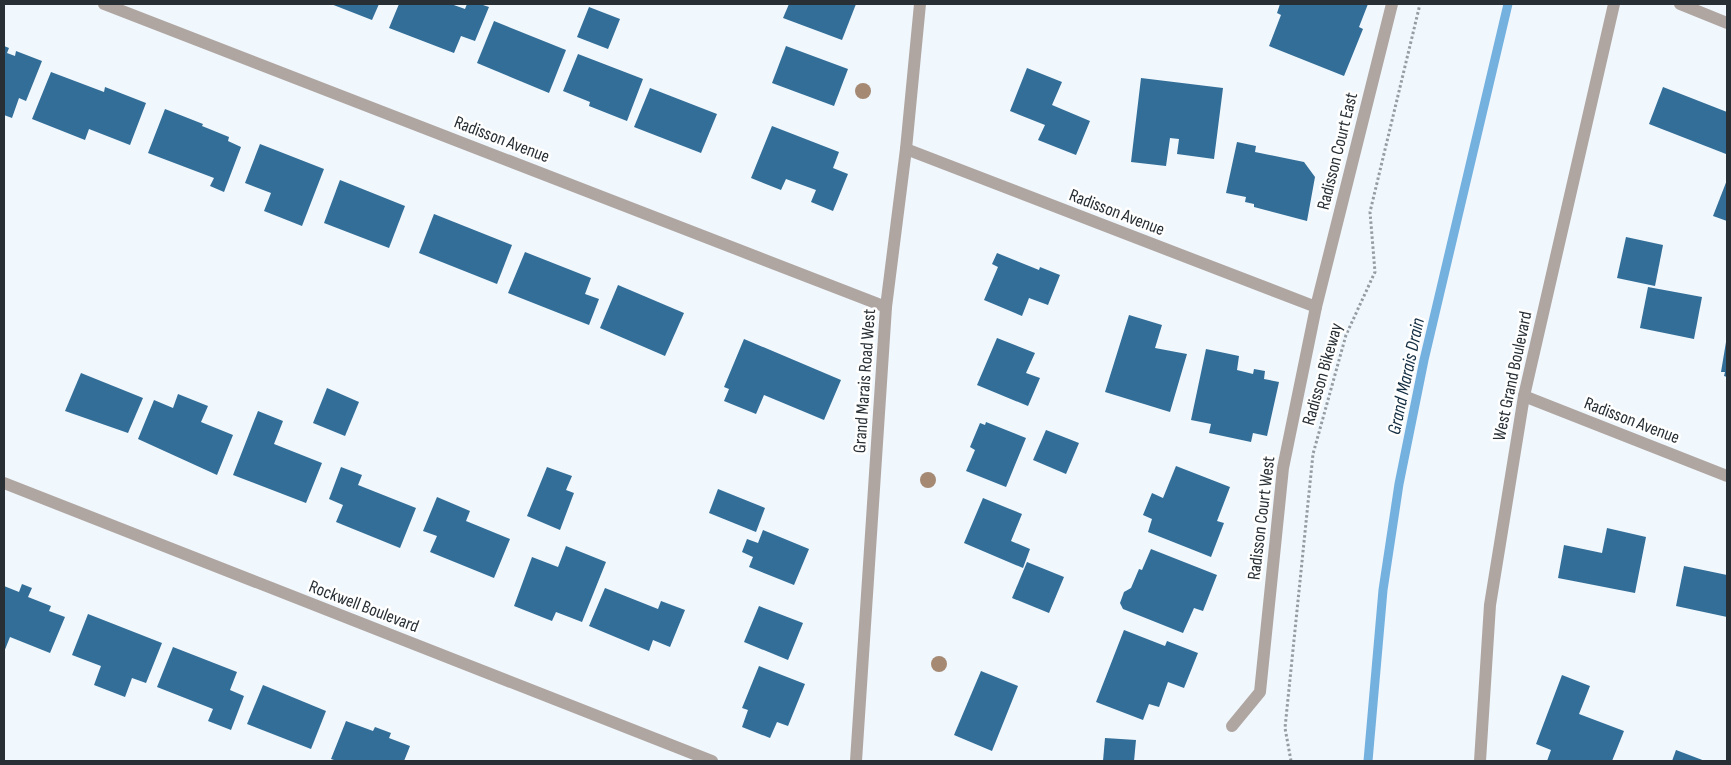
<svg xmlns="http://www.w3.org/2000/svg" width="1731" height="765" font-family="'Sofia Sans Condensed',sans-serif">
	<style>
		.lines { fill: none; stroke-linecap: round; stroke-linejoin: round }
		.stream { stroke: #74b1df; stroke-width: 9 }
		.building { fill: #326e98 }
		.path { stroke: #959ca2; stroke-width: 3; stroke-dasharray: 2.5 2.5; stroke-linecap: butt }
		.minor { stroke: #afa6a2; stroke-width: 12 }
		.tree { fill: #a58973 }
		.labels { text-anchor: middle; stroke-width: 5; stroke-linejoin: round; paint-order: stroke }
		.street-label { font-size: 18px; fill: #282f35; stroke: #fff }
		.water-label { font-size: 19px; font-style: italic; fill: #132e42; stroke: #fff }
	</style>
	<rect width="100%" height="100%" fill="#f0f7fd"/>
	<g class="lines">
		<!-- stream -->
		<path class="stream" d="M 1368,761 L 1383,590 L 1399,484 L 1424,360 L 1508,4"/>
	</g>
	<!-- building -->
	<g class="building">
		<path d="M 331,4 L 379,4 L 372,20 Z"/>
		<path d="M 399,4 L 451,4 L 465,9 L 467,4 L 480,4 L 489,7 L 475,41 L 461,36 L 454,53 L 389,28 Z"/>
		<path d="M 789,4 L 856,4 L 842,40 L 783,18 Z"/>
		<path d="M 1280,4 L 1368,4 L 1359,27 L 1363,29 L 1344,76 L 1269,46 L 1281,15 L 1277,13 Z"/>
		<path d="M 589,7 L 620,19 L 608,49 L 577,37 Z"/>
		<path d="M 494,21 L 566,50 L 549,93 L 477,63 Z"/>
		<path d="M 4,46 L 9,48 L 7,53 L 15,56 L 16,51 L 42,61 L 26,101 L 19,98 L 12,118 L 4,115 Z"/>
		<path d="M 786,46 L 848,69 L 834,106 L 772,83 Z"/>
		<path d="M 578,54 L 643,79 L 627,121 L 589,106 L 590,102 L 563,91 Z"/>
		<path d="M 1027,68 L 1062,82 L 1052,105 L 1090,121 L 1076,155 L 1038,140 L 1045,125 L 1010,111 Z"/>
		<path d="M 51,72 L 104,92 L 105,87 L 146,103 L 130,145 L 89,129 L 85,140 L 32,119 Z"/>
		<path d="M 1141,78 L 1223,88 L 1214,159 L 1177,154 L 1179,139 L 1170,138 L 1166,166 L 1131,162 Z"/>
		<path d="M 1663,87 L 1727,112 L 1726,154 L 1649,124 Z"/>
		<path d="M 650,88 L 717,114 L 701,153 L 634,127 Z"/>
		<path d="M 165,109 L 203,124 L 202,126 L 229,137 L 228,141 L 241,147 L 224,192 L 210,186 L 214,178 L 148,153 Z"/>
		<path d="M 772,126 L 839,152 L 833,168 L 848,174 L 833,211 L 811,202 L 816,190 L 786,179 L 781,190 L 751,178 Z"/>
		<path d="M 1237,142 L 1256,146 L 1255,152 L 1304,162 L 1315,177 L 1307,221 L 1254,207 L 1254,204 L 1245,202 L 1246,197 L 1226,193 Z"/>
		<path d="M 260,144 L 324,169 L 302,226 L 264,211 L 271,193 L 245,183 Z"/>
		<path d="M 340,180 L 405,206 L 389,248 L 324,223 Z"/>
		<path d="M 1727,180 L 1727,221 L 1713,216 Z"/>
		<path d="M 434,214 L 512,245 L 497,284 L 419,253 Z"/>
		<path d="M 1626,237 L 1663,245 L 1655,286 L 1617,278 Z"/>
		<path d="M 525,252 L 591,278 L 585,294 L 599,299 L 589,325 L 508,293 Z"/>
		<path d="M 997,253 L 1039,270 L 1040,267 L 1060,275 L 1048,305 L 1029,298 L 1022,316 L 984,300 L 998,267 L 992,264 Z"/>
		<path d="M 618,285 L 684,313 L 665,356 L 600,328 Z"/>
		<path d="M 1648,287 L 1702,297 L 1694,339 L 1640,328 Z"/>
		<path d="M 1129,315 L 1162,325 L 1155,348 L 1187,354 L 1170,412 L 1105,392 Z"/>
		<path d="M 997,338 L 1035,353 L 1026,373 L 1040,378 L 1028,406 L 977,385 Z"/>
		<path d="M 744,339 L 841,380 L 824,420 L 764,395 L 756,414 L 724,401 L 729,389 L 724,387 Z"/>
		<path d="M 1726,342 L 1727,343 L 1727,377 L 1724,376 L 1725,372 L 1721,372 Z"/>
		<path d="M 1206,349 L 1239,356 L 1237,370 L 1253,374 L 1254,369 L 1265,371 L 1264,379 L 1279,382 L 1267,436 L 1253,433 L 1251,442 L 1209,433 L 1211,424 L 1191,420 Z"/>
		<path d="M 81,373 L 143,398 L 128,433 L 65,411 Z"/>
		<path d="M 327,388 L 359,402 L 345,436 L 313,423 Z"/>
		<path d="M 178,394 L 208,406 L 201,422 L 233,435 L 217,475 L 138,439 L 154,400 L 173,408 Z"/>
		<path d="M 258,411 L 283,421 L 274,444 L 322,463 L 306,503 L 233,475 Z"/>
		<path d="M 986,422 L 1026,438 L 1006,487 L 966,471 L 975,450 L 970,447 L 980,423 L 985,425 Z"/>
		<path d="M 1046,430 L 1079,443 L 1066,474 L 1033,460 Z"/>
		<path d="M 1176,466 L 1230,487 L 1217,521 L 1224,523 L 1211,557 L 1148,532 L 1152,519 L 1143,515 L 1152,493 L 1163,498 Z"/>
		<path d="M 341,467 L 362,475 L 358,485 L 416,508 L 400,548 L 336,522 L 343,505 L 329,499 Z"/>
		<path d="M 547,467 L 572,476 L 566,490 L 574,493 L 560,530 L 527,516 Z"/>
		<path d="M 718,489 L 765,508 L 756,532 L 709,513 Z"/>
		<path d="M 437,497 L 470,511 L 466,521 L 510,539 L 494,578 L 430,552 L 437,536 L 423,531 Z"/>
		<path d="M 983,498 L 1022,514 L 1011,541 L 1030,549 L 1023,568 L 964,543 Z"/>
		<path d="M 1607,528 L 1646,537 L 1635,593 L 1558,578 L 1564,545 L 1602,553 Z"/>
		<path d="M 763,530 L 809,549 L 794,585 L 749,567 L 753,557 L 742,552 L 747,539 L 758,543 Z"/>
		<path d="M 566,546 L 606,562 L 582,622 L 556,612 L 552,621 L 514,606 L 532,557 L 558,567 Z"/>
		<path d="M 1151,549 L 1217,575 L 1203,611 L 1194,608 L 1183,633 L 1123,609 L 1120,603 L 1124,592 L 1131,588 L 1139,569 L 1142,570 Z"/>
		<path d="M 1027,562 L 1064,577 L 1049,613 L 1012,598 Z"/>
		<path d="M 1684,566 L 1727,575 L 1727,617 L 1676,606 Z"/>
		<path d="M 22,584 L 32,588 L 28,597 L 51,606 L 49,611 L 65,617 L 50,653 L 10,637 L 4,652 L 4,586 L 19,592 Z"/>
		<path d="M 605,588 L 658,609 L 661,601 L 685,610 L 670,647 L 653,640 L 649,651 L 589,626 Z"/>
		<path d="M 759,606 L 803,623 L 788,660 L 744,642 Z"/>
		<path d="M 88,614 L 162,643 L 146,683 L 132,678 L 125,697 L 94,685 L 101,666 L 72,655 Z"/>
		<path d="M 1124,630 L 1165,646 L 1167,641 L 1198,653 L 1184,688 L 1168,682 L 1159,707 L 1149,704 L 1143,720 L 1096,702 Z"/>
		<path d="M 173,647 L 237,672 L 230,690 L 244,696 L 231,730 L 208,721 L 213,709 L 157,687 Z"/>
		<path d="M 759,666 L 805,684 L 788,726 L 777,722 L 770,738 L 742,727 L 748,710 L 742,708 Z"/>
		<path d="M 981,671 L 1018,686 L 992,751 L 954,735 Z"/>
		<path d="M 1562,675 L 1590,686 L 1579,714 L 1624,731 L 1612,761 L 1547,761 L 1551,750 L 1536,744 Z"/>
		<path d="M 263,685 L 326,711 L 311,749 L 247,724 Z"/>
		<path d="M 346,721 L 373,731 L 375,727 L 391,733 L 389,738 L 410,746 L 404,761 L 337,761 L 331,759 Z"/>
		<path d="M 1105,738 L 1136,740 L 1134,761 L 1103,761 Z"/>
		<path d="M 1676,750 L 1705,761 L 1672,761 Z"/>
	</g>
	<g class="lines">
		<!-- path -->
		<path class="path" d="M 1291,761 L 1285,728 L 1313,454 L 1346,335 L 1375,272 L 1370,212 L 1420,4"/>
		<!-- minor -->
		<g class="minor">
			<path d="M 104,4 L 886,307"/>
			<path d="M 1680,4 L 1727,23"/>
			<path d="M 906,149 L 1316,307"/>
			<path d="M 1524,396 L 1727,476"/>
			<path d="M 4,483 L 712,761"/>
			<path d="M 1232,726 L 1260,692 L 1283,468 L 1316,307 L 1392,4"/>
			<path d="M 856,761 L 886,307 L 906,149 L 920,4"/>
			<path d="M 1480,761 L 1490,605 L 1524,396 L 1614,4"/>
		</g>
	</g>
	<!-- trees -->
	<g class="tree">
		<circle cx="863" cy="91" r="8"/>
		<circle cx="928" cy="480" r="8"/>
		<circle cx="939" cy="664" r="8"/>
	</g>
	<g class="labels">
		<!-- street labels -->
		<g class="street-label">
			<text transform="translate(502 139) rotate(21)" y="6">Radisson Avenue</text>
			<text transform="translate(1337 151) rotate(-76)" y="6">Radisson Court East</text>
			<text transform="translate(1117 212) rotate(21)" y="6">Radisson Avenue</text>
			<text transform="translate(1322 374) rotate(-74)" y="6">Radisson Bikeway</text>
			<text transform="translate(1512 376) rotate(-78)" y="6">West Grand Boulevard</text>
			<text transform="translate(864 381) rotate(-86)" y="6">Grand Marais Road West</text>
			<text transform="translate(1632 420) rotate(21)" y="6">Radisson Avenue</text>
			<text transform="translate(1261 518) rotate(-83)" y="6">Radisson Court West</text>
			<text transform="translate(364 606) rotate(21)" y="6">Rockwell Boulevard</text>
		</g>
		<!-- water labels -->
		<g class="water-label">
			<text transform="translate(1405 376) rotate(-78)" y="7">Grand Marais Drain</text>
		</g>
	</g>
	<!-- border -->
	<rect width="1731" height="765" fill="none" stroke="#282f35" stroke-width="10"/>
</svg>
